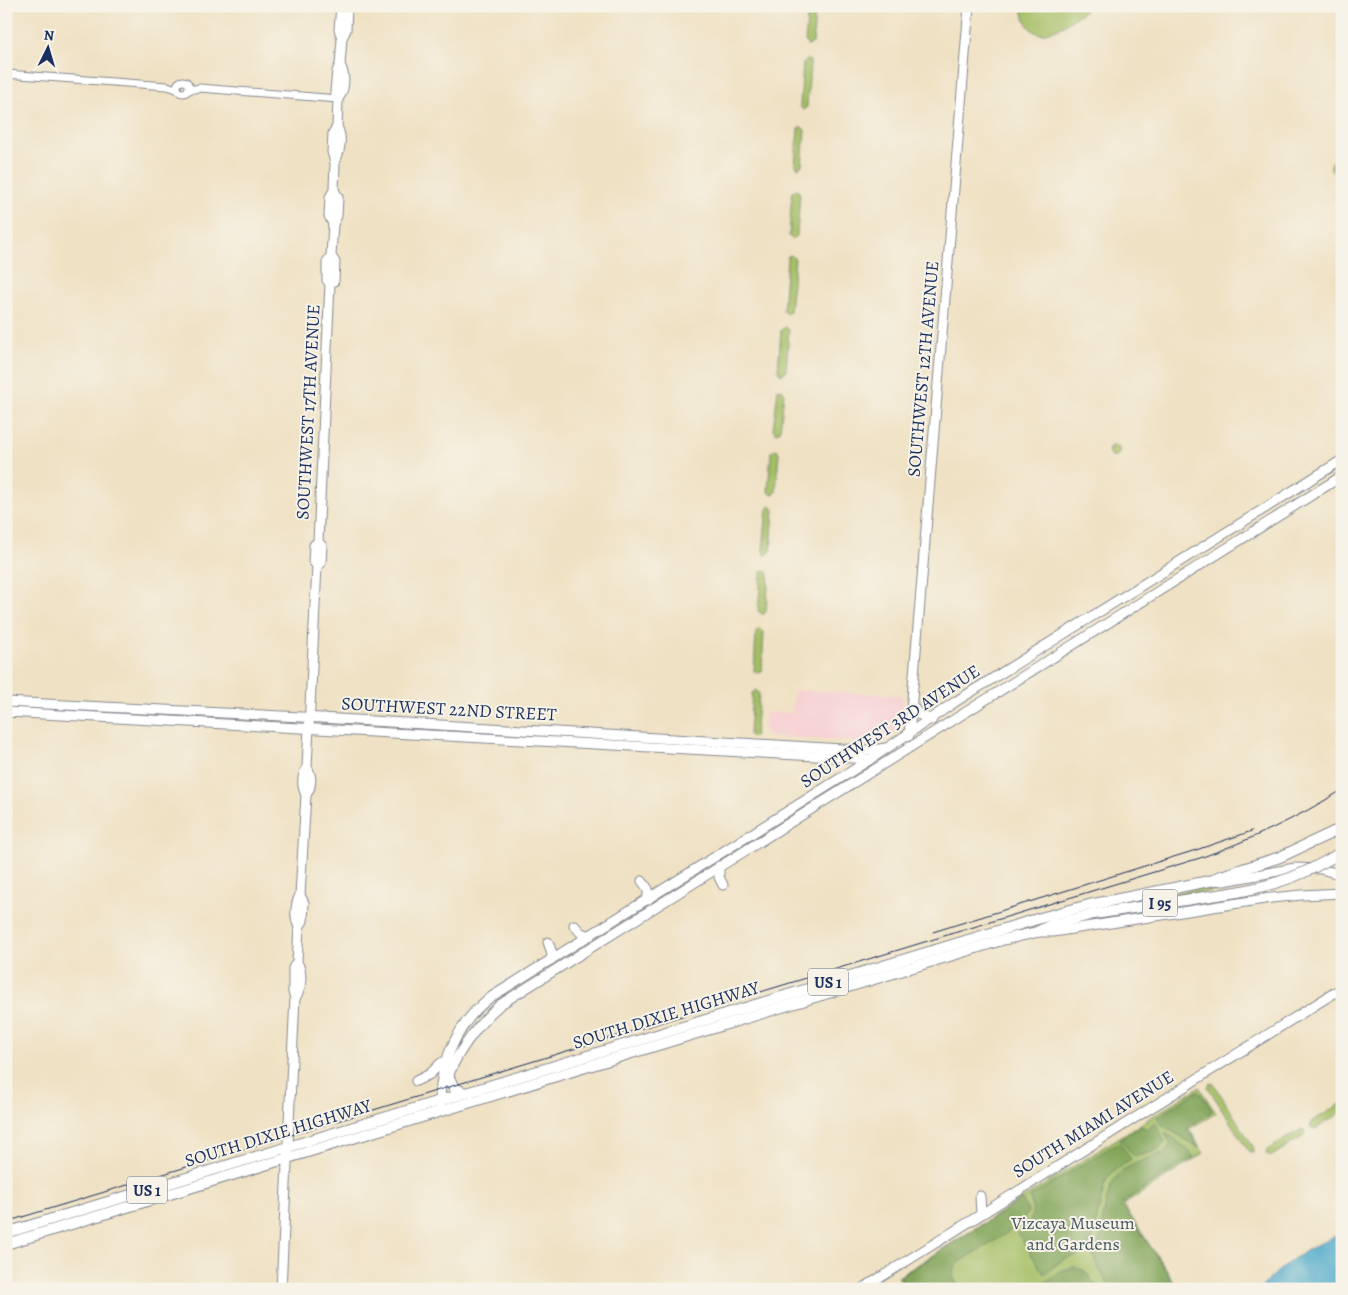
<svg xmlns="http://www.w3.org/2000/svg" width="1348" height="1295" font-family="Alegreya,serif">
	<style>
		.built { fill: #f7cfd3 }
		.green { fill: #a4be64; stroke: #607661 }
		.forest { fill: #83a55a; stroke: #4f6a5c }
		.water { fill: #4aa7c8; stroke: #326b93 }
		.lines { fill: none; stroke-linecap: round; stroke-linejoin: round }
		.minor-casing { stroke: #858890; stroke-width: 9 }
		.major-casing { stroke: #858890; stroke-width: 11 }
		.highway-casing { stroke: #858890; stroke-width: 12 }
		.minor { stroke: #fff; stroke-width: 7 }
		.major { stroke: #fff; stroke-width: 9 }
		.highway { stroke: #fff; stroke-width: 10 }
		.rail { stroke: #1b2f5e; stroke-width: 1 }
		.highway-bridge-casing { stroke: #858890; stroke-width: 12; stroke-linecap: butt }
		.highway-bridge { stroke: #fff; stroke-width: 10 }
		.labels { text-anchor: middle; stroke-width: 4; stroke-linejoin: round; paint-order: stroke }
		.shield { fill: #f7f3e8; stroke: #5d6a87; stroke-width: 1 }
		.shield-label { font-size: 16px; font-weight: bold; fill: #1b2f5e }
		.street-label { font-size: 18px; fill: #1b2f5e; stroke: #f7f3e8 }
		.park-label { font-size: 18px; fill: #445a60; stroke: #f7f3e8 }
	</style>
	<rect width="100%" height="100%" fill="#f7f3e8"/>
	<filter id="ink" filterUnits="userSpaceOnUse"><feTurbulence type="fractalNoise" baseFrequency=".02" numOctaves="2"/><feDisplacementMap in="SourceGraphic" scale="10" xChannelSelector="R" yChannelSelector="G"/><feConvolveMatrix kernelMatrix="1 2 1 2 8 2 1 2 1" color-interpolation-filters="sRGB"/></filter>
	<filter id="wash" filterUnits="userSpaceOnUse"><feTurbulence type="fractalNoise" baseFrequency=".0096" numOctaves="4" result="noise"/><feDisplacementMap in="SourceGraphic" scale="20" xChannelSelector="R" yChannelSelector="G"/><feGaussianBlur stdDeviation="1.12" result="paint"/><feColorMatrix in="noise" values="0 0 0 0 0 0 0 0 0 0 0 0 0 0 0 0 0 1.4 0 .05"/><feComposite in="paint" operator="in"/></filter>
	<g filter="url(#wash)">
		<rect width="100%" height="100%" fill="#efe1c3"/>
		<!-- built -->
		<path class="built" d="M 794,690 L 899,695 L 903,700 L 900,727 L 898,730 L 878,743 L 767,736 L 764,731 L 766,712 L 792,713 Z"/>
		<!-- green -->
		<g class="green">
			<path d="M 808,6 L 815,6 L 813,43 L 808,46 L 805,42 Z"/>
			<path d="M 1021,6 L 1086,6 L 1087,9 C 1075,17 1043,45 1030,28 C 1025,23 1023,13 1021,6 Z"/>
			<path d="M 807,60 L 810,61 L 810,64 L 807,107 L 803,110 L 800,106 L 803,63 Z"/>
			<path d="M 802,127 L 805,130 L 802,165 L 798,168 L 795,164 L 798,129 Z"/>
			<circle cx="1336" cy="166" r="6"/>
			<path d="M 796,189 L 800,193 L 797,236 L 793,240 L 789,236 L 792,192 Z"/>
			<path d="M 791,255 L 795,259 L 790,311 L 786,314 L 783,311 L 787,259 L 788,256 Z"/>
			<path d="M 786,327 L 789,330 L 786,371 L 781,375 L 778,370 L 781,330 Z"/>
			<path d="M 778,389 L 783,390 L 784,393 L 780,431 L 776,433 L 773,429 Z"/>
			<circle cx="1114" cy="451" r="5.5"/>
			<path d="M 776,449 L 778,450 L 779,453 L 776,492 L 772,495 L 768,491 L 771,452 Z"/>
			<path d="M 771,506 L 774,510 L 771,551 L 767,555 L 764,554 L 763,550 L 767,509 Z"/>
			<path d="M 766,570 L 769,574 L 766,611 L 764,614 L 762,614 L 758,611 L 761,574 L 762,571 Z"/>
			<path d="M 760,629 L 764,632 L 762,672 L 757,673 L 754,671 L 756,632 Z"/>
			<path d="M 756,690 L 759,694 L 755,735 L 752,738 L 749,735 L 752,693 Z"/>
			<path d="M 1231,882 L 1232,887 L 1059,919 L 456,1101 L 1068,914 Z"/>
			<path d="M 1209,901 L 1209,904 L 1094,921 L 1103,918 Z"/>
			<path d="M 1210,1083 L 1214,1084 L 1254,1148 L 1253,1153 L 1249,1152 L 1208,1087 Z"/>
			<path d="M 1199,1087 L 1216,1113 L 1189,1129 L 1204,1153 L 1123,1205 L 1179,1289 L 906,1289 L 898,1277 Z"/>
			<path d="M 1342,1103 L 1342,1112 L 1316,1129 L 1310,1127 L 1311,1122 Z"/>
			<path d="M 1302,1129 L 1305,1131 L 1304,1136 L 1272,1156 L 1269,1156 L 1266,1154 L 1267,1150 Z"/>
		</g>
		<!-- forest -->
		<g class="forest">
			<path d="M 1198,1091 L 1206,1101 L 1212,1111 L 1187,1128 L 1199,1148 L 1161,1124 L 1157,1117 Z"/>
			<path d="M 1155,1122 L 1165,1142 C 1160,1152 1146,1154 1136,1156 L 1131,1153 L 1120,1139 L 1141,1126 L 1148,1130 Z"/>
			<path d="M 1165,1132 L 1187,1149 L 1194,1157 L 1175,1168 L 1122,1203 L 1178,1289 L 1111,1289 L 1097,1265 L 1093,1255 C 1100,1247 1100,1236 1102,1226 C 1110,1171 1116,1170 1166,1152 L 1170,1144 Z"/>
			<path d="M 1119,1142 L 1131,1159 L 1112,1172 L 1105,1183 L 1091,1243 L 1084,1254 L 1064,1259 L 1044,1274 L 1018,1234 C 1033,1218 1035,1218 1030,1197 Z"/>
			<path d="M 1022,1199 L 1028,1212 C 1022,1228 975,1252 960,1262 L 954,1268 L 953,1276 L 959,1289 L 909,1289 L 900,1277 Z"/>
			<path d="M 1073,1267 L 1085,1271 L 1098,1289 L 1036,1289 L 1061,1271 Z"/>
		</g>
		<!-- water -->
		<path class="water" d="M 1342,1233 L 1342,1289 L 1260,1289 C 1285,1262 1308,1247 1342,1233 Z"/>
	</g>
	<g filter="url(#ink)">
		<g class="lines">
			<defs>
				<g id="minor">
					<path d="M 6,74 L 167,86 L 177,89"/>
					<circle cx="183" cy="87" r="6"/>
					<path d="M 188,90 L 200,88 L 338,99"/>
				</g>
				<g id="major">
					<path d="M 342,38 L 346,30 L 347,6"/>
					<path d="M 338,99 C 345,89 346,76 340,65"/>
					<path d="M 335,162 C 340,151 343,138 337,127"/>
					<path d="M 333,224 L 329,216 L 330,197 L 334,190 L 335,162 L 332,152 L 333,133 L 337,127 L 338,99 L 335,91 L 337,71 L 340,65 L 342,38 L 339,29 L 341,6"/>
					<path d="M 330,284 L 327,280 L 327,262 L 331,256"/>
					<path d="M 317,566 L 321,563 L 322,546 L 318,542 L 330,284 L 334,281 L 335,262 L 331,256 L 333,224 L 337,216 L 338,197 L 334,190"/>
					<path d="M 6,702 L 321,718 L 842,749 L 872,750 L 886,748"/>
					<path d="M 912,705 L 918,714 L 932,720"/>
					<path d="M 6,712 L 871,759"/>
					<path d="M 909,736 L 969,6"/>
					<path d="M 306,795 C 312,786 312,776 307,767"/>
					<path d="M 719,866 L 719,877 L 723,885"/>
					<path d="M 1214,880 L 1224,881 L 1295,868 L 1321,869 L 1342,875"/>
					<path d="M 642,881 L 648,889 L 648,900"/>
					<path d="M 574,925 L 581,933 L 590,936"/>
					<path d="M 299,927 C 294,917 295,905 300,895 L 306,795 C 301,785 302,776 307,767 L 317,566 L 313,561 L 314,545 L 318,542"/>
					<path d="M 1037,932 L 1053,932 L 1271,898 L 1302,895 L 1342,893"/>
					<path d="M 548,942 L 552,953 L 551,960"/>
					<path d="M 295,998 C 302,989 303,972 297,962"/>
					<path d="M 416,1081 L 430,1074 L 441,1063 L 446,1061"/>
					<path d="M 447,1082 C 452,1058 481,1020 501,1004 L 1342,476"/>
					<path d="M 441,1111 C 436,1070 456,1025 488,999 L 871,759 L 955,702 L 1342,460"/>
					<path d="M 980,1196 L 981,1213"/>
					<path d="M 281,1289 L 295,998 L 293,992 L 293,968 L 297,962 L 299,927 L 303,921 L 304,903 L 300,895"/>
					<path d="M 862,1289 L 1342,988"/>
				</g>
				<g id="highway">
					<path d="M 448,1076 L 454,1088 L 466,1093"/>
					<path d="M 6,1233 L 1044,917 L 1089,905 L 1214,880 L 1218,877 L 1280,857 L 1342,828"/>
					<path d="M 6,1244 L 1002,940 L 1037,932 L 1051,925 L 1094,914 L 1237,892"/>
				</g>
			</defs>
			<!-- minor casing -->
			<use href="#minor" class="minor-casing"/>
			<!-- major casing -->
			<use href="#major" class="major-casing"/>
			<!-- highway casing -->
			<use href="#highway" class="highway-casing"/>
			<!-- minor -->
			<use href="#minor" class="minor"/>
			<!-- major -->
			<use href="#major" class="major"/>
			<!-- highway -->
			<use href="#highway" class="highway"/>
			<!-- rail -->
			<g class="rail">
				<path d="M 933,932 L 1196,850 L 1252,831"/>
				<path d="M 6,1222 L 1200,858 C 1250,840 1296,819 1342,790"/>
			</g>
			<defs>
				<path id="highway-bridge" d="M 1237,892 C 1279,884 1304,875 1340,853"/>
			</defs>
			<!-- highway-bridge casing -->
			<use href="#highway-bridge" class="highway-bridge-casing"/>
			<!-- highway-bridge -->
			<use href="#highway-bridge" class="highway-bridge"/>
		</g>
	</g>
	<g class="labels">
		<!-- shield labels -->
		<g class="shield">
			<rect x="1142.5" y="889.5" width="35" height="27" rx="4"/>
			<rect x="808" y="968.5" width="40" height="27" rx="4"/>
			<rect x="127" y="1176.5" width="40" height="27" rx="4"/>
		</g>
		<g class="shield-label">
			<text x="1160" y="909">I 95</text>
			<text x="828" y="988">US 1</text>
			<text x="147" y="1196">US 1</text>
		</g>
		<!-- street labels -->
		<g class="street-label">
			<text transform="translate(923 369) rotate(-85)" y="6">SOUTHWEST 12TH AVENUE</text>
			<text transform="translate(308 412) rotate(-87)" y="6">SOUTHWEST 17TH AVENUE</text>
			<text transform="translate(449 709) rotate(3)" y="6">SOUTHWEST 22ND STREET</text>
			<text transform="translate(890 726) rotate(-33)" y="6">SOUTHWEST 3RD AVENUE</text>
			<text transform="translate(666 1015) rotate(-17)" y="6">SOUTH DIXIE HIGHWAY</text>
			<text transform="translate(1093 1124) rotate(-32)" y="6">SOUTH MIAMI AVENUE</text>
			<text transform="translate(278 1133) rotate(-17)" y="6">SOUTH DIXIE HIGHWAY</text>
		</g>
		<!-- park labels -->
		<g class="park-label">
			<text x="1073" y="1229">Vizcaya Museum<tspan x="1073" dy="21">and Gardens</tspan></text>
		</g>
	</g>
	<!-- margin -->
	<rect width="1348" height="1295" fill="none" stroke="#f7f3e8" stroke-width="25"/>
	<!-- north arrow -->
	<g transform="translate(48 48) rotate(5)" stroke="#f7f3e8" stroke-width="4" paint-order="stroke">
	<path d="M0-4L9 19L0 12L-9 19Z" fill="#1b2f5e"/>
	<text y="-8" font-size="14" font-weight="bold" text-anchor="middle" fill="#1b2f5e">N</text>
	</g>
</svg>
